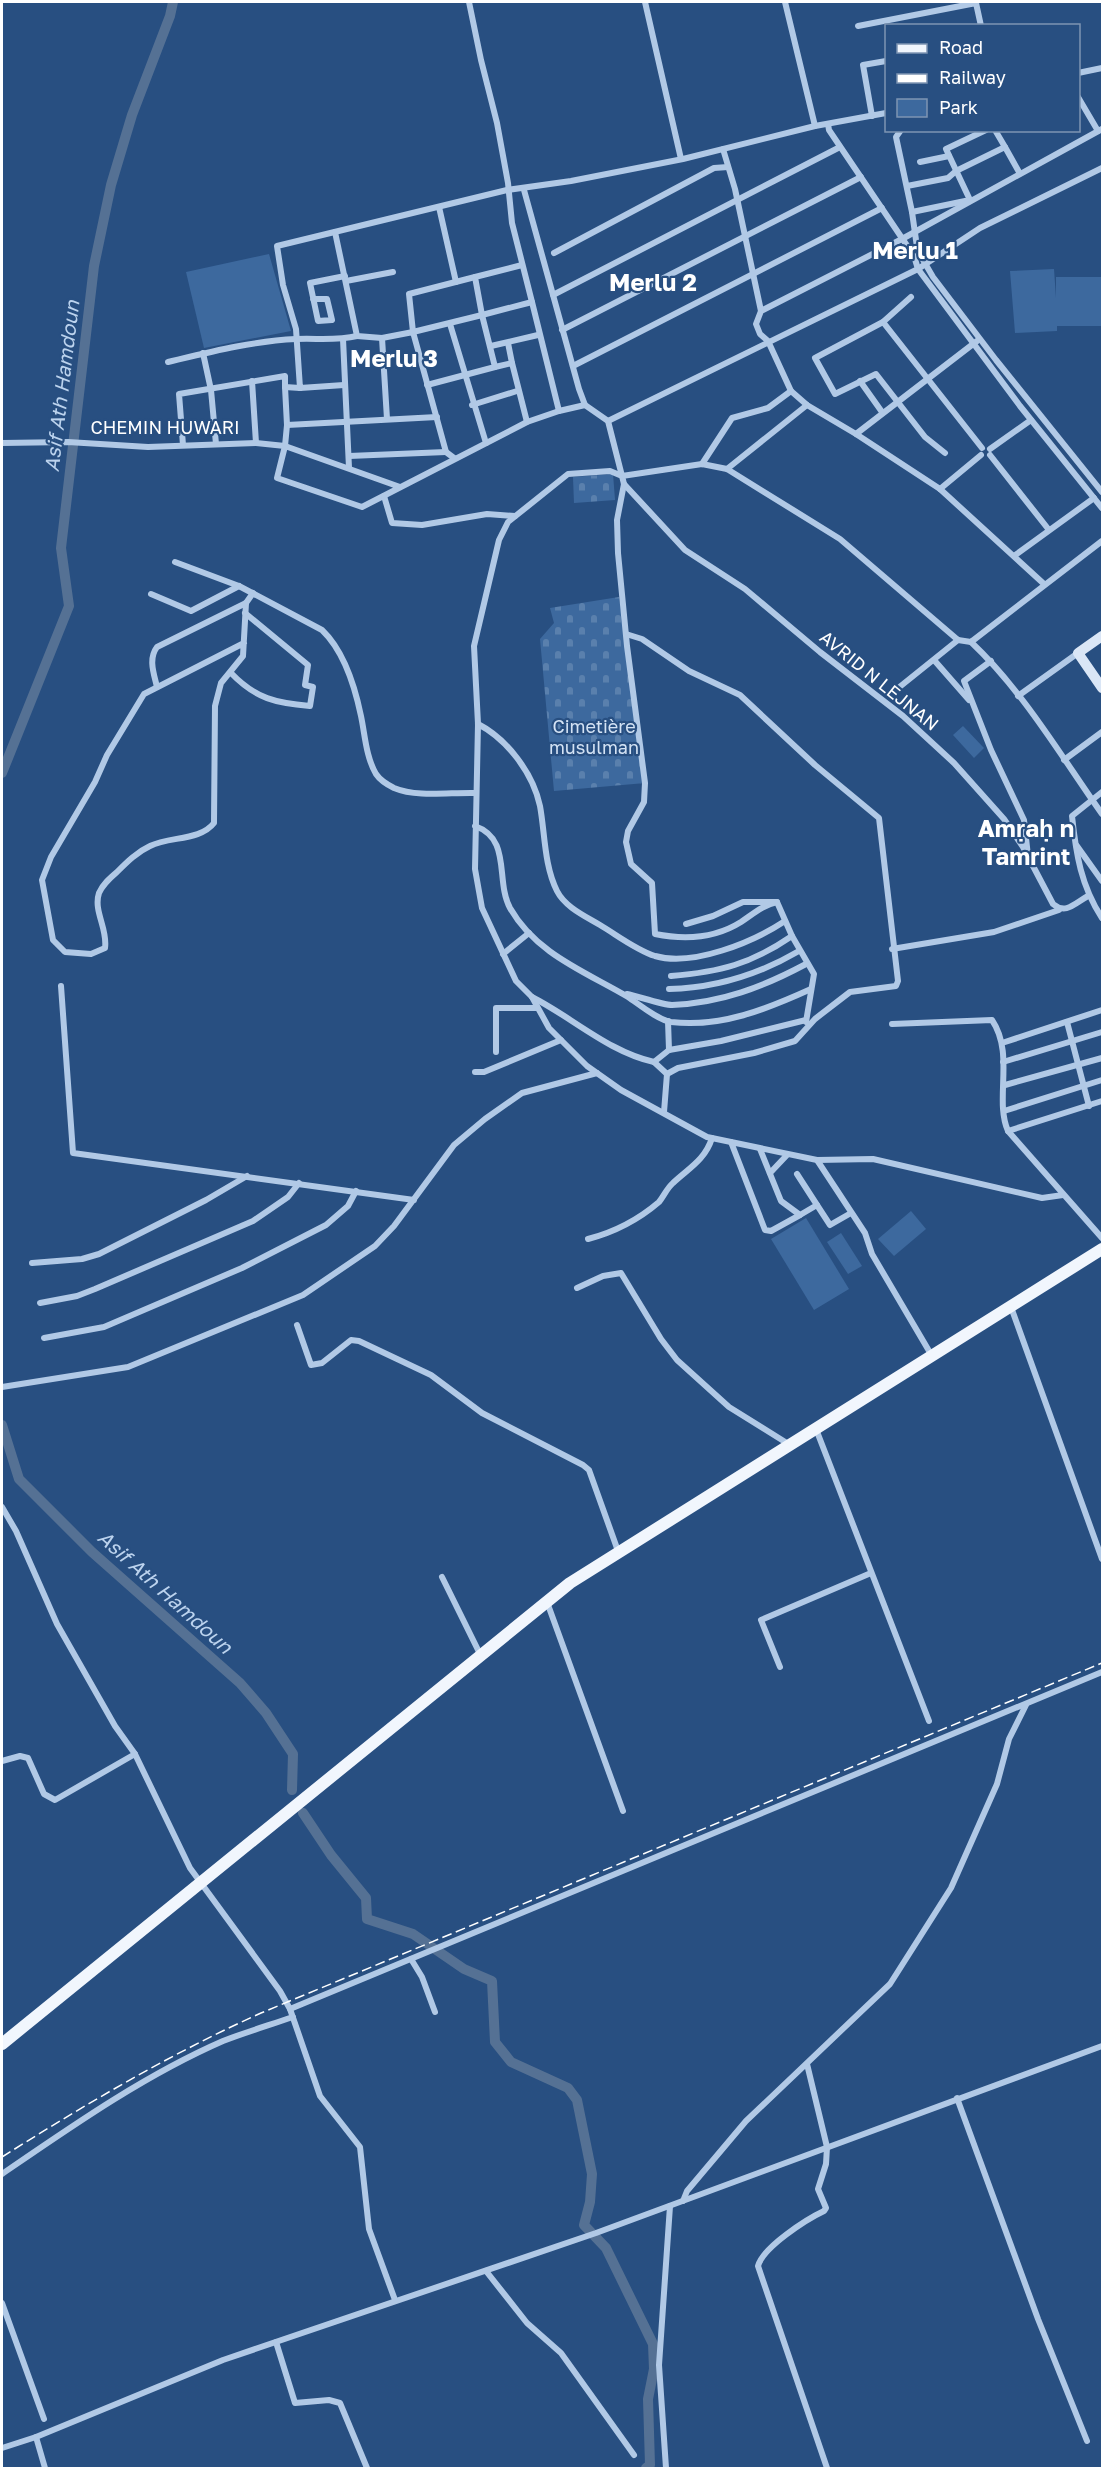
<svg xmlns="http://www.w3.org/2000/svg" width="1104" height="2470" font-family="'Golos Text',sans-serif">
	<style>
		.cemetery { fill: url(#cemetery-stones) }
		.park { fill: #3d699e }
		.lines { fill: none; stroke-linecap: round; stroke-linejoin: round }
		.river { stroke: #557194; stroke-width: 10 }
		.street { stroke: #b1c9e6; stroke-width: 6 }
		.secondary { stroke: #dae6f6; stroke-width: 10 }
		.primary { stroke: #f1f6fd; stroke-width: 12 }
		.rail { stroke: #fff; stroke-width: 1.5; stroke-dasharray: 10 4.5; stroke-linecap: butt }
		.labels { text-anchor: middle; stroke-width: 4.5; stroke-linejoin: round; paint-order: stroke }
		.street-label { font-size: 18px; fill: #fff; stroke: #284f81 }
		.park-label { font-size: 18px; fill: #d4e3f5; stroke: #284f81 }
		.water-label { font-size: 20px; font-style: italic; fill: #bcd3ee; stroke: #284f81 }
		.district-label { font-size: 24px; font-weight: bold; fill: #fff; stroke: #284f81 }
	</style>
	<defs>
		<pattern id="cemetery-stones" width="16" height="16" patternUnits="userSpaceOnUse" patternTransform="scale(1.5)"><rect width="16" height="16" fill="#3d699e"/><path d="M2 7V4a2 2 0 0 1 4 0v3zM10 15v-3a2 2 0 0 1 4 0v3z" fill="#5a80ad"/></pattern>
	</defs>
	<rect width="100%" height="100%" fill="#284f81"/>
	<!-- cemetery -->
	<g class="cemetery">
		<path d="M 613,474 L 615,500 L 574,503 L 573,477 Z"/>
		<path d="M 619,597 L 645,783 L 554,791 L 540,639 L 554,623 L 550,608 Z"/>
	</g>
	<!-- park -->
	<g class="park">
		<path d="M 269,254 L 291,331 L 204,348 L 186,272 Z"/>
		<path d="M 1054,269 L 1056,298 L 1056,277 L 1102,277 L 1102,326 L 1057,326 L 1057,331 L 1015,333 L 1010,271 Z"/>
		<path d="M 963,726 L 984,748 L 974,758 L 953,735 Z"/>
		<path d="M 911,1211 L 926,1229 L 894,1256 L 878,1239 Z"/>
		<path d="M 806,1218 L 849,1289 L 814,1310 L 771,1239 Z"/>
		<path d="M 841,1233 L 862,1266 L 848,1274 L 827,1242 Z"/>
	</g>
	<g class="lines">
		<!-- river -->
		<g class="river">
			<path d="M 2,773 L 69,606 L 61,548 L 94,266 L 111,185 L 132,115 L 170,16 L 173,2"/>
			<path d="M 2,1425 L 19,1479 L 92,1552 L 240,1683 L 266,1713 L 293,1754 L 292,1790"/>
			<path d="M 303,1813 L 331,1855 L 366,1898 L 367,1919 L 413,1934 L 464,1969 L 492,1981 L 495,2042 L 511,2062 L 568,2088 L 577,2100 L 592,2174 L 590,2202 L 584,2225 L 606,2248 L 653,2344 L 654,2369 L 648,2399 L 650,2465 L 646,2468"/>
		</g>
		<!-- street -->
		<g class="street">
			<path d="M 469,2 L 481,60 L 497,123 L 508,183 L 512,223 L 532,302"/>
			<path d="M 645,2 L 681,159"/>
			<path d="M 785,2 L 815,126"/>
			<path d="M 858,26 L 976,3 L 981,26"/>
			<path d="M 1078,73 L 1102,68"/>
			<path d="M 1078,97 L 1098,131"/>
			<path d="M 872,116 L 863,65 L 886,61"/>
			<path d="M 828,124 L 829,130 L 910,250"/>
			<path d="M 901,130 L 896,137 L 912,212"/>
			<path d="M 995,130 L 1005,147"/>
			<path d="M 723,149 L 735,189 L 761,311"/>
			<path d="M 920,162 L 949,156"/>
			<path d="M 907,186 L 948,178 L 956,171 L 1005,147 L 1019,172"/>
			<path d="M 524,190 L 579,389 L 585,405 L 608,421 L 622,476 L 702,464 L 727,469 L 840,539 L 958,640 L 971,642 L 1102,541"/>
			<path d="M 439,207 L 456,282"/>
			<path d="M 335,232 L 357,336 L 382,338 L 413,332 L 446,452 L 454,458"/>
			<path d="M 917,247 L 912,212 L 970,200 L 946,149 L 986,130"/>
			<path d="M 554,253 L 714,168 L 728,167"/>
			<path d="M 919,253 L 933,277 L 996,360 L 1102,492"/>
			<path d="M 914,256 L 918,269 L 1020,406 L 1102,508"/>
			<path d="M 522,265 L 475,277 L 482,315 L 532,302 L 559,411 L 585,405"/>
			<path d="M 346,281 L 393,272"/>
			<path d="M 553,295 L 840,147"/>
			<path d="M 911,297 L 883,322 L 815,358 L 835,394 L 876,374 L 925,437 L 945,453"/>
			<path d="M 313,299 L 327,299 L 332,320 L 318,321 L 310,283 L 345,276"/>
			<path d="M 883,322 L 982,448"/>
			<path d="M 450,324 L 486,443"/>
			<path d="M 562,330 L 861,177"/>
			<path d="M 382,338 L 387,419"/>
			<path d="M 343,339 L 349,468"/>
			<path d="M 508,343 L 512,363"/>
			<path d="M 491,346 L 538,335"/>
			<path d="M 203,353 L 211,390 L 216,444"/>
			<path d="M 168,362 C 210,352 253,341 296,339 C 317,338 336,341 357,336"/>
			<path d="M 573,366 L 882,208"/>
			<path d="M 495,367 L 512,363 L 527,422"/>
			<path d="M 252,381 L 256,443"/>
			<path d="M 860,381 L 882,412"/>
			<path d="M 344,385 L 300,388 L 296,329 L 283,285 L 277,246 L 507,190 L 571,181 L 683,159 L 815,126 L 886,113"/>
			<path d="M 427,385 L 495,367 L 482,315 L 413,332 L 409,294 L 475,277"/>
			<path d="M 472,405 L 517,391"/>
			<path d="M 608,421 L 918,269 L 980,228 L 1102,168"/>
			<path d="M 287,425 L 437,417"/>
			<path d="M 856,434 L 977,341"/>
			<path d="M 2,443 L 68,442 L 148,447 L 256,443 L 285,446 L 287,425 L 285,387"/>
			<path d="M 183,445 L 179,394 L 285,376 L 285,387 L 300,388"/>
			<path d="M 990,449 L 1031,420"/>
			<path d="M 990,455 L 1049,530"/>
			<path d="M 349,456 L 446,452"/>
			<path d="M 702,464 L 732,418 L 768,408 L 791,391"/>
			<path d="M 727,469 L 807,405"/>
			<path d="M 624,484 L 685,550 L 745,589 L 820,652 L 903,716 L 954,763 L 1004,819 L 1023,847 L 1053,904 C 1066,915 1075,903 1088,896"/>
			<path d="M 400,487 L 285,446 L 277,478 L 362,507 L 527,422 L 559,411"/>
			<path d="M 940,489 L 981,455"/>
			<path d="M 384,496 L 392,523 L 422,525 L 487,514 L 515,516"/>
			<path d="M 1014,556 L 1094,498"/>
			<path d="M 175,562 L 239,586 L 322,630 C 344,651 355,687 361,716 C 365,735 366,757 376,774 C 380,780 388,785 394,788 C 418,798 451,792 476,793"/>
			<path d="M 1044,584 L 940,489 L 856,434 L 807,405 L 791,391 L 768,341 L 760,334 L 756,324 L 761,311 L 902,239 L 1102,129"/>
			<path d="M 151,594 L 191,611 L 239,586"/>
			<path d="M 626,634 L 642,639 L 689,671 L 740,695 L 815,765 L 879,818 L 898,981 L 896,986 L 850,992 L 815,1019 L 795,1041 L 754,1053 L 678,1068 L 667,1074"/>
			<path d="M 971,642 C 1023,691 1061,756 1102,814"/>
			<path d="M 244,643 L 144,694 L 107,755 L 95,782 L 51,857 L 42,880 L 53,940 L 65,952 L 91,954 L 105,948 C 108,929 93,911 99,893 C 103,884 110,878 117,872 C 127,862 137,852 150,846 C 170,836 200,841 214,823 L 215,706 L 221,683 L 243,656 L 246,603"/>
			<path d="M 934,660 L 969,700"/>
			<path d="M 991,661 L 964,681 L 991,750 L 1024,820 L 1028,856"/>
			<path d="M 231,673 C 256,699 276,703 310,706 L 313,687 L 305,685 L 308,665 L 245,613"/>
			<path d="M 157,687 C 154,674 148,659 157,647 L 246,603 L 253,593"/>
			<path d="M 897,689 L 958,640"/>
			<path d="M 1018,696 L 1078,653"/>
			<path d="M 478,724 C 507,739 533,773 540,806 C 545,833 544,865 557,891 C 565,907 585,916 600,925 C 617,935 636,950 655,956 C 693,967 753,942 785,921"/>
			<path d="M 1064,760 L 1102,732"/>
			<path d="M 1102,792 L 1072,816 C 1076,854 1081,886 1102,918"/>
			<path d="M 475,826 C 512,839 495,880 510,908 C 536,954 586,972 628,997 C 640,1005 658,1020 671,1022 C 721,1028 767,1009 811,989"/>
			<path d="M 1077,846 L 1102,881"/>
			<path d="M 777,902 L 792,936 L 814,974 L 806,1022"/>
			<path d="M 686,924 L 713,916 L 743,902 L 777,902 C 763,905 753,914 741,922 C 714,939 685,940 655,934 L 652,883 L 631,864 L 626,842 L 628,831 L 644,802 L 645,783 L 627,646 L 618,553 L 617,520 L 624,484 L 622,476 L 610,471 L 568,474 L 508,522 L 499,540 L 474,646 L 478,724 L 475,869 L 482,908 L 516,981 L 532,997 L 549,1028 L 587,1066 L 621,1090 L 707,1137 L 817,1160 L 865,1233 L 872,1254 L 932,1356"/>
			<path d="M 892,949 L 994,932 L 1059,910"/>
			<path d="M 503,954 L 529,933"/>
			<path d="M 671,976 C 720,972 751,964 792,936"/>
			<path d="M 61,986 L 73,1153 L 414,1200"/>
			<path d="M 669,989 C 717,988 758,975 799,951"/>
			<path d="M 627,994 C 637,996 663,1005 672,1005 C 721,1003 763,987 806,964"/>
			<path d="M 532,997 C 573,1018 609,1052 654,1062 L 669,1050 L 721,1041 L 806,1020"/>
			<path d="M 668,1021 L 669,1050"/>
			<path d="M 1067,1022 L 1089,1106"/>
			<path d="M 892,1024 L 992,1020 C 1015,1054 994,1100 1008,1131 L 1102,1238"/>
			<path d="M 1002,1043 L 1102,1010"/>
			<path d="M 496,1052 L 496,1008 L 537,1008"/>
			<path d="M 654,1062 L 667,1074"/>
			<path d="M 1003,1062 L 1102,1032"/>
			<path d="M 475,1072 L 484,1072 L 561,1040"/>
			<path d="M 1005,1085 L 1102,1058"/>
			<path d="M 1004,1111 L 1102,1080"/>
			<path d="M 664,1112 L 667,1074"/>
			<path d="M 1008,1131 L 1102,1101"/>
			<path d="M 731,1142 L 765,1230 L 771,1231 L 800,1215"/>
			<path d="M 760,1149 L 781,1201 L 800,1215 L 817,1205 L 797,1174"/>
			<path d="M 817,1160 L 873,1159 L 1042,1198 L 1063,1195"/>
			<path d="M 770,1173 L 787,1155"/>
			<path d="M 817,1205 L 830,1225 L 851,1213"/>
			<path d="M 588,1239 C 615,1232 638,1220 659,1202 C 664,1196 667,1188 673,1183 C 689,1168 705,1160 712,1138"/>
			<path d="M 32,1263 L 82,1259 L 99,1254 L 206,1200 L 247,1176"/>
			<path d="M 577,1288 L 603,1276 L 621,1273 L 661,1339 L 677,1360 L 729,1407 L 790,1445"/>
			<path d="M 40,1303 L 77,1296 L 95,1289 L 253,1221 L 288,1197 L 299,1183"/>
			<path d="M 1011,1307 L 1102,1559"/>
			<path d="M 297,1325 L 311,1365 L 322,1363 L 351,1340 L 359,1341 L 431,1375 L 482,1413 L 583,1465 L 589,1470 L 618,1551"/>
			<path d="M 44,1338 L 104,1327 L 242,1268 L 326,1225 L 348,1206 L 356,1191"/>
			<path d="M 2,1387 L 128,1367 L 303,1295 L 375,1246 L 394,1226 L 454,1145 L 485,1119 L 522,1093 L 597,1073"/>
			<path d="M 816,1429 L 929,1721"/>
			<path d="M 2,1507 L 16,1531 L 57,1624 L 115,1726 L 135,1754 L 190,1868 L 280,1991 L 290,2009 L 320,2096 L 360,2147 L 369,2229 L 395,2300"/>
			<path d="M 442,1577 L 480,1654"/>
			<path d="M 547,1602 L 623,1811"/>
			<path d="M 780,1667 L 761,1620 L 871,1573"/>
			<path d="M 2,1761 L 20,1756 L 28,1758 L 44,1794 L 55,1800 L 135,1754"/>
			<path d="M 411,1959 L 422,1977 L 435,2012"/>
			<path d="M 290,2009 L 1102,1672"/>
			<path d="M 807,2064 L 827,2147 L 826,2164 L 818,2189 L 826,2208 L 824,2211 C 807,2219 763,2247 758,2266 L 827,2468"/>
			<path d="M 957,2098 L 1038,2319 L 1087,2441"/>
			<path d="M 2,2174 C 72,2126 145,2075 223,2041 C 246,2032 270,2025 293,2017"/>
			<path d="M 683,2201 L 687,2191 L 746,2121 L 890,1984 L 951,1888 L 997,1784 L 1009,1739 L 1026,1705"/>
			<path d="M 486,2271 L 527,2323 L 561,2353 L 634,2455"/>
			<path d="M 2,2303 L 44,2419"/>
			<path d="M 276,2342 L 295,2403 L 329,2400 L 340,2403 L 367,2468"/>
			<path d="M 36,2437 L 45,2468"/>
			<path d="M 2,2448 L 36,2437 L 223,2360 L 596,2233 L 1102,2046"/>
			<path d="M 666,2468 L 659,2365 L 670,2206"/>
		</g>
		<!-- secondary -->
		<path class="secondary" d="M 1102,636 L 1078,653 L 1102,688"/>
		<!-- primary -->
		<path class="primary" d="M 2,2044 L 570,1583 L 1102,1249"/>
		<!-- rail -->
		<path class="rail" d="M 2,2157 C 86,2104 170,2054 261,2013 L 1102,1663"/>
	</g>
	<g class="labels">
		<!-- street labels -->
		<g class="street-label">
			<text x="165" y="434">CHEMIN HUWARI</text>
			<text transform="translate(879 681) rotate(39)" y="6">AVRID N LEJNAN</text>
		</g>
		<!-- park labels -->
		<g class="park-label">
			<text x="594" y="733">Cimetière<tspan x="594" dy="21">musulman</tspan></text>
		</g>
		<!-- water labels -->
		<g class="water-label">
			<text transform="translate(62 386) rotate(-83)" y="7">Asif Ath Hamdoun</text>
			<text transform="translate(165 1592) rotate(42)" y="7">Asif Ath Hamdoun</text>
		</g>
		<!-- district labels -->
		<g class="district-label">
			<text x="915" y="259">Merlu 1</text>
			<text x="653" y="291">Merlu 2</text>
			<text x="394" y="367">Merlu 3</text>
			<text x="1026" y="837">Amṛaḥ n<tspan x="1026" dy="28">Tamrint</tspan></text>
		</g>
	</g>
	<!-- border -->
	<rect width="1104" height="2470" fill="none" stroke="#ffffff" stroke-width="6"/>
	<!-- legend -->
	<rect x="885" y="24" width="195" height="108" fill="#284f81" stroke="#7e95b3" stroke-width="1.5"/>
	<rect x="897" y="44" width="30" height="9" fill="#f1f6fd" stroke="#7e95b3" stroke-width="1.5"/>
	<text x="939" y="54" font-size="18" fill="#ffffff">Road</text>
	<rect x="897" y="74" width="30" height="9" fill="#ffffff" stroke="#7e95b3" stroke-width="1.5"/>
	<text x="939" y="84" font-size="18" fill="#ffffff">Railway</text>
	<rect x="897" y="99" width="30" height="18" fill="#3d699e" stroke="#7e95b3" stroke-width="1.5"/>
	<text x="939" y="114" font-size="18" fill="#ffffff">Park</text>
</svg>
